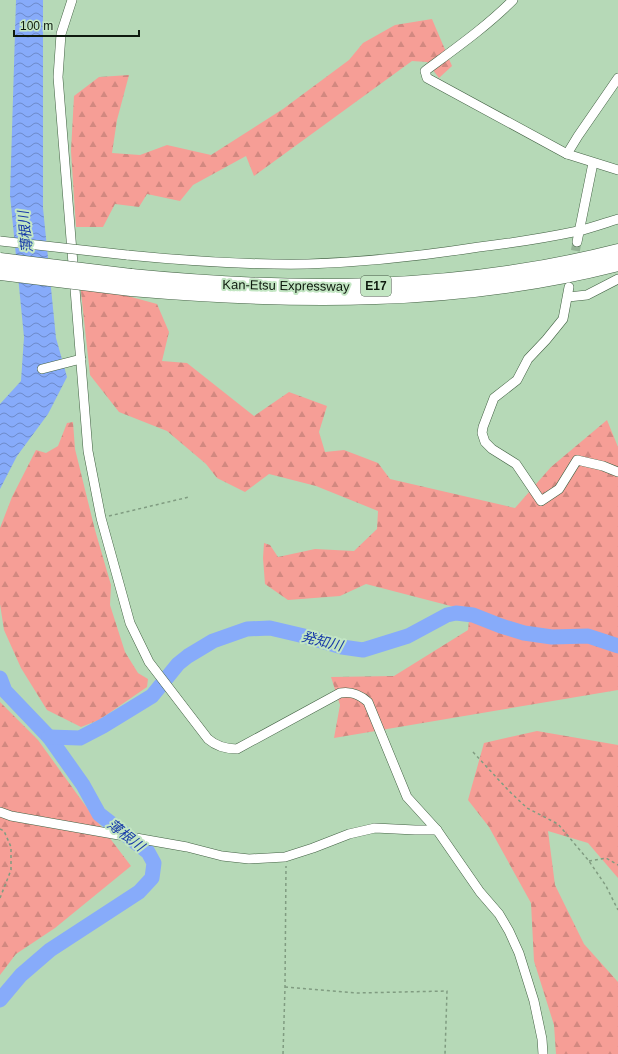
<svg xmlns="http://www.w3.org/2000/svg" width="618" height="1054" font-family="Helvetica,'Noto Sans JP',sans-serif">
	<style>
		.forest { fill: url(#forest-firs) }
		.water { fill: url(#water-waves) }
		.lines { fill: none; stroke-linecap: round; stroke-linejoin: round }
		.river { stroke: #87abfa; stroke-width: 15 }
		.minor-tunnel { stroke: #94b395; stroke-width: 9; stroke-dasharray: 9 4.5; stroke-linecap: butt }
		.minor-casing { stroke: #426143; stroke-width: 10 }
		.highway-casing { stroke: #426143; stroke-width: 15 }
		.path { stroke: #809c81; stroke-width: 1.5; stroke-dasharray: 3 3; stroke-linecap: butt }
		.minor { stroke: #fff; stroke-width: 9 }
		.highway { stroke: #fff; stroke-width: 14 }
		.minor-bridge-casing { stroke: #426143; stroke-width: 10; stroke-linecap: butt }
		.highway-bridge-casing { stroke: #426143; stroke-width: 15; stroke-linecap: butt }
		.minor-bridge { stroke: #fff; stroke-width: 9 }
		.highway-bridge { stroke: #fff; stroke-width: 14 }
		.labels { text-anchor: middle; stroke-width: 4; stroke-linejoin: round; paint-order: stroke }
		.shield { fill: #c3e6c3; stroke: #445744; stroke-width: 1 }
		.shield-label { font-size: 12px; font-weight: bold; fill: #0e1a0e }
		.street-label { font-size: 13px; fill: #0e1a0e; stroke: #c3e6c3 }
		.water-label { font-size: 14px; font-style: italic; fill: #1639a8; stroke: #c3e6c3 }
	</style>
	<defs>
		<pattern id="forest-firs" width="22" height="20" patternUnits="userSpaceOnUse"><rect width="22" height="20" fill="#f69e96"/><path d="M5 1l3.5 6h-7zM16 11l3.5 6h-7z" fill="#d28880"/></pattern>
		<pattern id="water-waves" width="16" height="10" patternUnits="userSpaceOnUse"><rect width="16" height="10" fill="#87abfa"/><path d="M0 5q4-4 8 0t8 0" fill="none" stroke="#6d8ac9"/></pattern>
	</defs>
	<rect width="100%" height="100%" fill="#b6d9b7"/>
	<!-- forest -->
	<g class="forest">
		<path d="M 432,19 L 452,66 L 439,78 L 427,62 L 412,61 L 254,176 L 246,156 L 193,185 L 180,201 L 147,194 L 139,207 L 115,204 L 103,227 L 76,227 L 71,151 L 74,96 L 99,77 L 129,75 L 117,120 L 112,153 L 140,155 L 167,145 L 211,155 L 283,109 L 349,60 L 363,43 L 395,25 Z"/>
		<path d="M 80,283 L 157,304 L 169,332 L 162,361 L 187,363 L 254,416 L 289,392 L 327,406 L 319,432 L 325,452 L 344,450 L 378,463 L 390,479 L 515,508 L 551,467 L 607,420 L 618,447 L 618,690 L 334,738 L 340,705 L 331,677 L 394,676 L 468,630 L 470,611 L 366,584 L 340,596 L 288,600 L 265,584 L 263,558 L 264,543 L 270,545 L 278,557 L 315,549 L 354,551 L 377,529 L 378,511 L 316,486 L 269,474 L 245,492 L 217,478 L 206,464 L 167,431 L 119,412 L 90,375 Z"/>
		<path d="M 73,422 L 75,449 L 95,530 L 111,585 L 110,605 L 125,652 L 138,673 L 148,679 L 147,687 L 99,720 L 81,727 L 47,710 L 21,668 L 4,630 L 0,604 L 0,528 L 12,497 L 36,450 L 46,453 L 58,446 L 67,423 Z"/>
		<path d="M 0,702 L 38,740 L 90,812 L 131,866 L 55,928 L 16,954 L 0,975 Z"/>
		<path d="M 537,731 L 618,745 L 618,878 L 588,843 L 548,831 L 555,885 L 584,944 L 618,982 L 618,1054 L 556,1054 L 554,1025 L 534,961 L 531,903 L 489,827 L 468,800 L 484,743 Z"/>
	</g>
	<!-- water -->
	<path class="water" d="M 16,0 L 43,0 L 43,208 L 56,338 L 67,377 L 48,414 L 17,456 L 0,489 L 0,404 L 21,381 L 24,337 L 10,195 Z"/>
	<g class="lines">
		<!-- river -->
		<g class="river">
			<path d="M 0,678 L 5,691 L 49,737 L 83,785 L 99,814 L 148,852 L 154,863 L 152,878 L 139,892 L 50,950 L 21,975 L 0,1000"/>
			<path d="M 49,737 L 80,738 L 103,726 L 152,696 L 178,664 L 188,656 L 213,641 L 247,629 L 270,628 L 304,636 L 342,647 L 363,650 L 408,636 L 447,615 L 456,613 L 473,615 L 501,626 L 524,633 L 552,637 L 588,636 L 618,646"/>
		</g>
		<!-- minor-tunnel -->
		<path class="minor-tunnel" d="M 573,264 L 577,242"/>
		<defs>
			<g id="minor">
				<path d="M 72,0 L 61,34 L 58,77 L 88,451 L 101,518 L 130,623 L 149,662 L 208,739 C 216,746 227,749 237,749 L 340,693 C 351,691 359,694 368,702 L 407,797 L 437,830 L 480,892 L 499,914 L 509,931 L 519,953 L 534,1001 L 542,1039 L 543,1054"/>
				<path d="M 513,0 C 486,27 456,48 425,71 L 427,78 L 567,154 L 618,170"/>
				<path d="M 567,154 L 578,136 L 618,78"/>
				<path d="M 577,242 L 593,163"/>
				<path d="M 127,255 C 188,261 248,265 308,264 C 366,262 422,256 479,247 C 512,243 545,238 578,231 C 591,228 605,223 618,219"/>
				<path d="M 569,287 L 563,319 L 546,340 L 528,359 L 517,380 L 494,398 L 483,427 L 482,433 L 485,442 L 492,449 L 516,464 L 541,501 L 559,489 L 577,460 L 603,466 L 618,472"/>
				<path d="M 568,297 L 587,295 L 618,279"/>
				<path d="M 42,369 L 81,359"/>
				<path d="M 0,812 L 11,816 L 187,847 L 222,856 L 249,859 L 285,857 L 313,848 L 349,834 L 375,828 L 415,830 L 437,830"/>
			</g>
			<g id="highway">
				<path d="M 131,276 C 295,292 458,292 618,251"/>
				<path d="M 131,289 C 295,303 458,305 618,264"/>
			</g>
		</defs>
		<!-- minor casing -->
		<use href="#minor" class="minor-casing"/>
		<!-- highway casing -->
		<use href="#highway" class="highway-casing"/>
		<!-- path -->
		<g class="path">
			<path d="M 109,516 L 189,497"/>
			<path d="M 473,752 L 509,791 L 527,808 L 558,824 L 589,861 L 606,886 L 618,910"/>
			<path d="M 0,829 L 4,831 L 11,847 L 11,870 L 0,898"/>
			<path d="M 589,861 L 606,858 L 618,865"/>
			<path d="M 285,987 L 357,993 L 447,991 L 445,1054"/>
			<path d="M 283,1054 L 285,987 L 286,866"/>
		</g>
		<!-- minor -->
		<use href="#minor" class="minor"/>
		<!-- highway -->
		<use href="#highway" class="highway"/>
		<defs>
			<path id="minor-bridge" d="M 0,241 L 127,255"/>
			<g id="highway-bridge">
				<path d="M 0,260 L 131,276"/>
				<path d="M 0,273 L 131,289"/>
			</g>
		</defs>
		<!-- minor-bridge casing -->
		<use href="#minor-bridge" class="minor-bridge-casing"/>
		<!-- highway-bridge casing -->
		<use href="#highway-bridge" class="highway-bridge-casing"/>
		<!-- minor-bridge -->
		<use href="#minor-bridge" class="minor-bridge"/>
		<!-- highway-bridge -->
		<use href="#highway-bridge" class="highway-bridge"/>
	</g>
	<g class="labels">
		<!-- shield labels -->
		<rect class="shield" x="361" y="276" width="30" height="20" rx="3"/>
		<g class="shield-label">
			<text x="376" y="290">E17</text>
		</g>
		<!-- street labels -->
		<g class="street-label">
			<text transform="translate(286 285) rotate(1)" y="5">Kan-Etsu Expressway</text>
		</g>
		<!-- water labels -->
		<g class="water-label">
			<text transform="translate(25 232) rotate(-96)" y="5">薄根川</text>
			<text transform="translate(322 641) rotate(14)" y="5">発知川</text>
			<text transform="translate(126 835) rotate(38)" y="5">薄根川</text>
		</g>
	</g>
	<!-- scale -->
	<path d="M14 30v6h125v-6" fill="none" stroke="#0e1a0e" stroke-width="2"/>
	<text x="20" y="30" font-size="12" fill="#0e1a0e" stroke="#c3e6c3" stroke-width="3" paint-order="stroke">100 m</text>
</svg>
